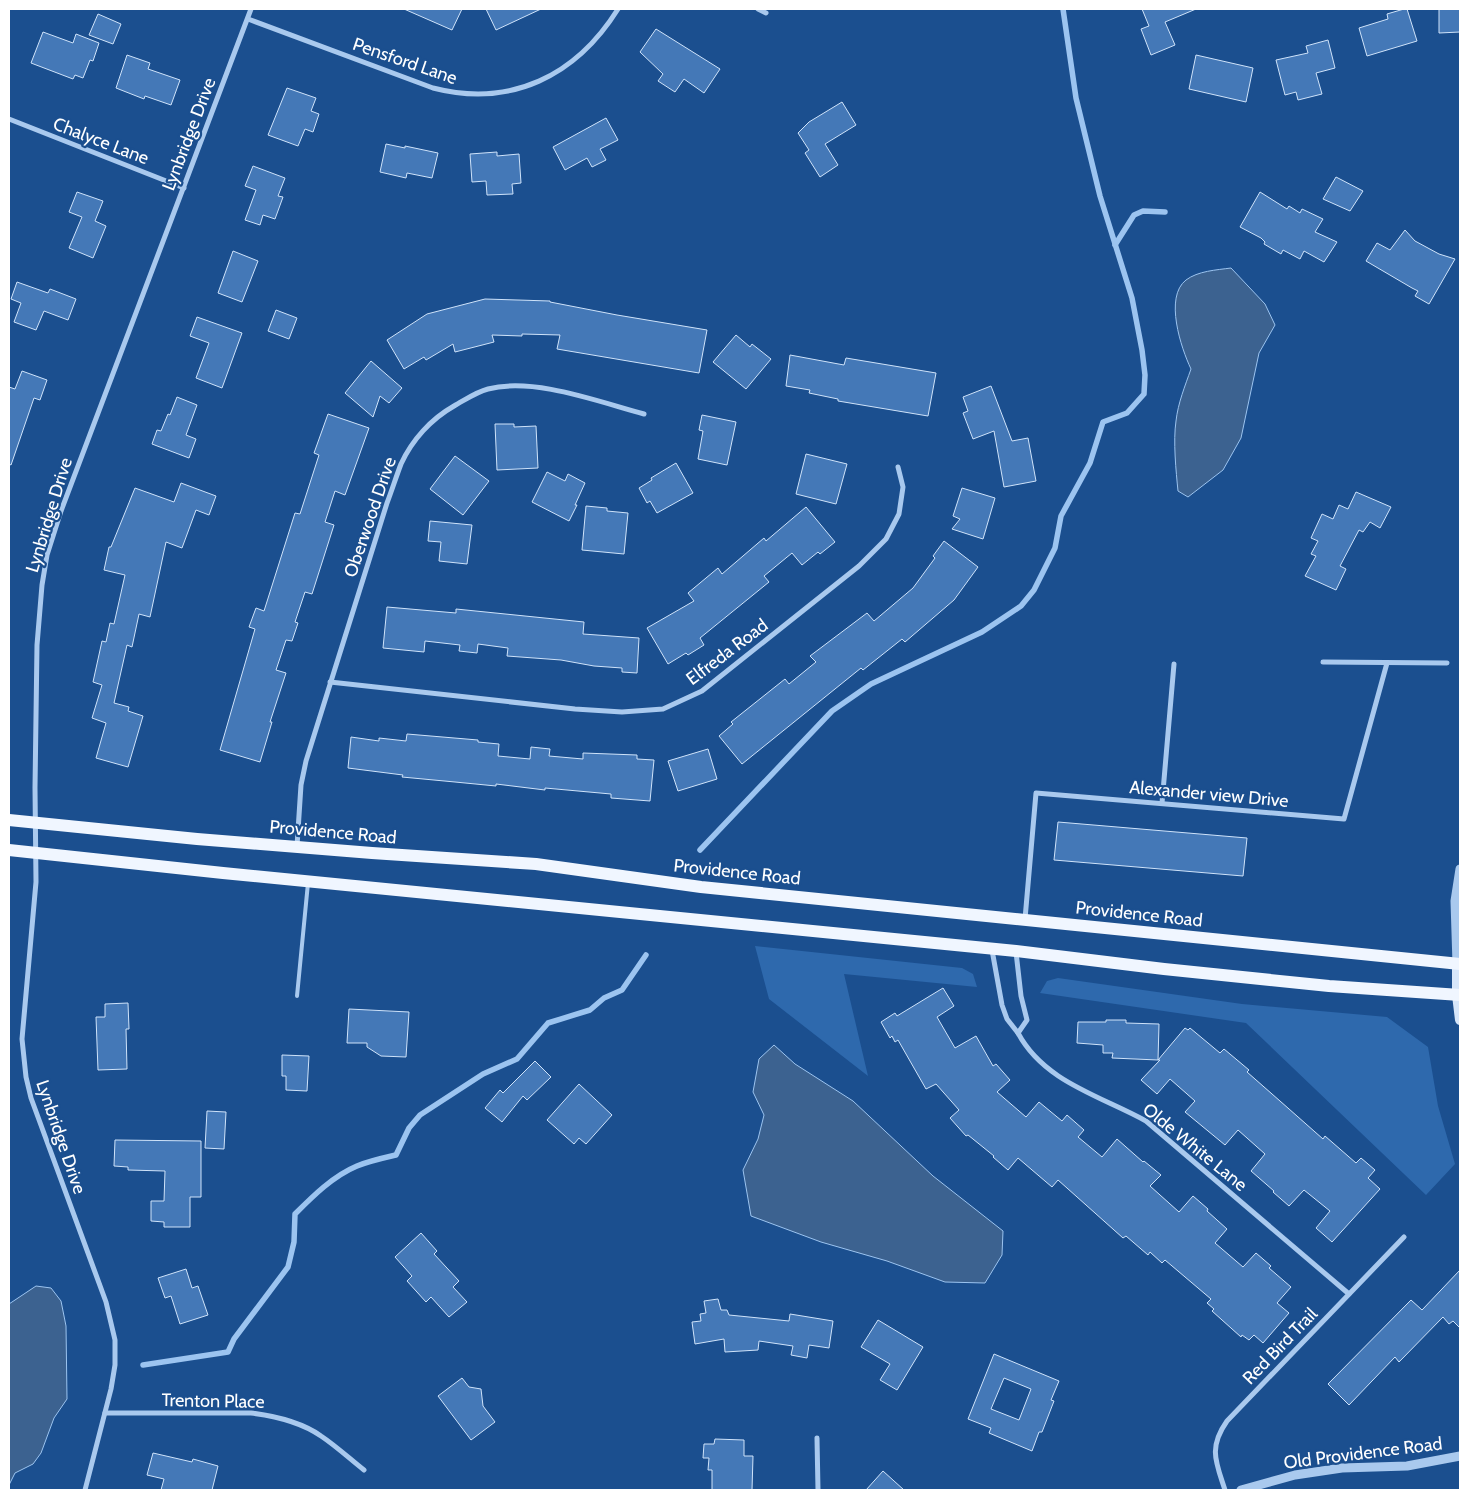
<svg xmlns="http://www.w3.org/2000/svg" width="1469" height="1499" font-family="Cabin,sans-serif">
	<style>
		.green { fill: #2e69ad }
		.water { fill: #3c6290; stroke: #9cc4f0 }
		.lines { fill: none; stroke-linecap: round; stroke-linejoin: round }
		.stream { stroke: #9cc4f0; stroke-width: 5.5 }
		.building { fill: #4478b7; stroke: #cfe3fa; fill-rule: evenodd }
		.service { stroke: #a9c9ee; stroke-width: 4 }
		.minor { stroke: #a9c9ee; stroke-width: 5 }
		.tertiary { stroke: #a9c9ee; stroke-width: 9 }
		.secondary { stroke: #d6e6fa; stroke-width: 10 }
		.primary { stroke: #f0f6ff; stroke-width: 12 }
		.labels { text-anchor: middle; stroke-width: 4.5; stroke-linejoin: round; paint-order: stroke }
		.street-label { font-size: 18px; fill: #fff; stroke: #1b4f8f }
	</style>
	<rect width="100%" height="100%" fill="#1b4f8f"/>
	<!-- green -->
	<g class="green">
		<path d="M 755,946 L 962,968 L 973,974 L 977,987 L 844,974 L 868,1076 L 769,999 Z"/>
		<path d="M 1058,978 L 1242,1004 L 1387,1017 L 1428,1047 L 1438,1106 L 1455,1164 L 1426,1195 L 1246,1023 L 1040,993 L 1047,981 Z"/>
	</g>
	<!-- water -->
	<g class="water">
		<path d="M 1231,268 L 1265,304 L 1275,325 L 1259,353 L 1241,438 L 1223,470 L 1188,497 L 1178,491 C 1176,471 1173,441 1176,421 C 1178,403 1185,386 1191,369 C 1181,348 1164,297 1186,280 C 1198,271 1216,270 1231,268 Z"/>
		<path d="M 774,1045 L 795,1064 L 853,1101 L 933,1176 L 1003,1231 L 1002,1255 L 985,1283 L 945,1282 L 887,1261 L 821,1242 L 751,1216 L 743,1170 L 758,1139 L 764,1115 L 753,1092 L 759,1059 Z"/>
		<path d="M 36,1286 L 51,1288 L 61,1301 L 66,1326 L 67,1399 L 54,1418 L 41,1453 L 33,1464 L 15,1473 L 9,1485 L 9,1304 Z"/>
	</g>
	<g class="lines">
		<!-- stream -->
		<g class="stream">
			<path d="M 1115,245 L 1134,215 L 1143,211 L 1165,212"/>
			<path d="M 700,850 L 832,711 L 871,684 L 982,632 L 1021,606 L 1034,590 L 1055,548 L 1061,516 L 1090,463 L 1103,422 L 1127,413 L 1144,394 L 1145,375 L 1142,350 L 1132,298 L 1100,196 L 1076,98 L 1063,9"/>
			<path d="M 143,1365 L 228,1352 L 234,1339 L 288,1267 L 294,1242 L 295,1214 C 313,1196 333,1176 357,1166 C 369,1161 383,1158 396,1155 L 409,1128 L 420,1115 L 483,1074 L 517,1059 L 548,1023 L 590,1010 L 604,998 L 622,990 L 646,955"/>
		</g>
	</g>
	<!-- building -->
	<g class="building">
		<path d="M 404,9 L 462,9 L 452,30 Z"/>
		<path d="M 486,9 L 541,9 L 496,30 Z"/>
		<path d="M 1142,9 L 1196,9 L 1165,22 L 1175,45 L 1151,55 L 1141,29 L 1149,26 Z"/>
		<path d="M 1404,9 L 1407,9 L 1417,41 L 1367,56 L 1359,28 L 1388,19 L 1387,14 Z"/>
		<path d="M 1439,9 L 1460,9 L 1460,32 L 1439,33 Z"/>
		<path d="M 98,14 L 121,24 L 113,44 L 89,35 Z"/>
		<path d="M 656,29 L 720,69 L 704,93 L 684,79 L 675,92 L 658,81 L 663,74 L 640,52 Z"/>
		<path d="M 43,32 L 73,43 L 76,34 L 99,43 L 93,61 L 90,60 L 83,78 L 75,75 L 73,79 L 31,63 Z"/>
		<path d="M 1328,40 L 1335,68 L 1316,73 L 1322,94 L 1298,100 L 1296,92 L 1285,95 L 1276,60 L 1308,53 L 1306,46 Z"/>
		<path d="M 127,55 L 150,63 L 148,69 L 180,80 L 171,105 L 145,96 L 144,99 L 116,88 Z"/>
		<path d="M 1196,55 L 1253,68 L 1246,102 L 1189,89 Z"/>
		<path d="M 287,88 L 316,98 L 311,111 L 319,114 L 313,132 L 305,129 L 298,146 L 268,135 Z"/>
		<path d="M 842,102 L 856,125 L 825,144 L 838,165 L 820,177 L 805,153 L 809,150 L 798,133 L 809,122 Z"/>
		<path d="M 606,118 L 618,140 L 600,149 L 606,160 L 592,167 L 587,158 L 565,170 L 553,147 Z"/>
		<path d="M 386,144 L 405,148 L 405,146 L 438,153 L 432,178 L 407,173 L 406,178 L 380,172 Z"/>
		<path d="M 497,152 L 497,156 L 519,154 L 521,183 L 512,184 L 513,194 L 487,195 L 486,181 L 472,182 L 470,154 Z"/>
		<path d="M 253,166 L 285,178 L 278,196 L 283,197 L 275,219 L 263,215 L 260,225 L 245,220 L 256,190 L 245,186 Z"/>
		<path d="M 1336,177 L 1363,191 L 1350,211 L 1323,199 Z"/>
		<path d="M 77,192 L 103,201 L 95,221 L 106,226 L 93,258 L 69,248 L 82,217 L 69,212 Z"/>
		<path d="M 1260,192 L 1287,209 L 1289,206 L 1300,213 L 1302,209 L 1323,219 L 1315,232 L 1337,242 L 1324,262 L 1304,251 L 1300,259 L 1283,250 L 1281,254 L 1264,244 L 1265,242 L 1261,238 L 1240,227 Z"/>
		<path d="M 1405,230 L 1415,241 L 1439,254 L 1455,259 L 1429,304 L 1415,296 L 1418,291 L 1412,288 L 1366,261 L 1377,243 L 1390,250 Z"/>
		<path d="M 233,251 L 258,261 L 242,302 L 218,293 Z"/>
		<path d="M 17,282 L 48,293 L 50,289 L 76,299 L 68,320 L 44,311 L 36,330 L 14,322 L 21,303 L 11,299 Z"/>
		<path d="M 485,299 L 550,301 L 550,302 L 617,315 L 707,330 L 699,373 L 557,349 L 560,335 L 522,334 L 522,336 L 492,335 L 494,342 L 455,352 L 453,344 L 426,360 L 424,357 L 404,369 L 387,340 L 427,314 Z"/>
		<path d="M 276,310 L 297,318 L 289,339 L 268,331 Z"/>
		<path d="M 197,317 L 242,333 L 222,388 L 196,378 L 209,343 L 190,336 Z"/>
		<path d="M 736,335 L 750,347 L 752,344 L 771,359 L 746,389 L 713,362 Z"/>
		<path d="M 790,355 L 844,365 L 846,358 L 936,373 L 928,416 L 838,401 L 838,399 L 809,393 L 810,390 L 786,386 Z"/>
		<path d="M 371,361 L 402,388 L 389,403 L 380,396 L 373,417 L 345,393 Z"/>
		<path d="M 22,371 L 47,380 L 40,400 L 34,398 L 11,465 L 9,464 L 9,387 L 15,389 Z"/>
		<path d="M 991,386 L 1012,441 L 1028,438 L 1036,481 L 1004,487 L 994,431 L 973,439 L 963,413 L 968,411 L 963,397 Z"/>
		<path d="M 177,397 L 197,405 L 186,435 L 196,439 L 189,458 L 152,444 L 157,430 L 161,431 L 168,414 L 170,415 Z"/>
		<path d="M 328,414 L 369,428 L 345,495 L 335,491 L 325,522 L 334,525 L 312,594 L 305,592 L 295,622 L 298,623 L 292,641 L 286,640 L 276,670 L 286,673 L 270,722 L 272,722 L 260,762 L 220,750 L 255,629 L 249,627 L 256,608 L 264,611 L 295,513 L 300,514 L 319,455 L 314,453 Z"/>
		<path d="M 702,415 L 736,422 L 727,465 L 698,459 L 703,431 L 699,430 Z"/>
		<path d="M 495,424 L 514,424 L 514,427 L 536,426 L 538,468 L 497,470 Z"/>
		<path d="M 806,454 L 847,464 L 836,504 L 796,494 Z"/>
		<path d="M 455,456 L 489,481 L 463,515 L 430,489 Z"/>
		<path d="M 676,463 L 693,493 L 657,513 L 650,501 L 647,503 L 639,488 L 652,480 L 651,478 Z"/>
		<path d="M 547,472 L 565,481 L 568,474 L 585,483 L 575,505 L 577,505 L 569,521 L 532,502 Z"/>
		<path d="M 181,483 L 216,496 L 209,515 L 196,510 L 182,548 L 166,542 L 150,617 L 139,614 L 132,647 L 127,645 L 114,703 L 129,707 L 128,711 L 143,716 L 128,767 L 96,758 L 106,723 L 92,718 L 102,685 L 93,682 L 102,641 L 106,642 L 110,623 L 114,624 L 125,575 L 104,570 L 109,547 L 111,547 L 135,488 L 174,502 Z"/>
		<path d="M 962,488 L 995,498 L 983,539 L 952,529 L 960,519 L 953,516 Z"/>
		<path d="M 1356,492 L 1391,507 L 1380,528 L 1370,522 L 1363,532 L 1359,530 L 1340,566 L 1346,569 L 1336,590 L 1305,576 L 1316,556 L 1311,554 L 1318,541 L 1311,538 L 1322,514 L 1333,519 L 1339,505 L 1348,509 Z"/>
		<path d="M 586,506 L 607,508 L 607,511 L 628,513 L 624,554 L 582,550 Z"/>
		<path d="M 806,507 L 835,542 L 820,554 L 818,552 L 802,565 L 792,553 L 764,576 L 769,582 L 700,638 L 704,645 L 688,655 L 686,653 L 668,664 L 647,628 L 694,601 L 688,593 L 718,568 L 722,574 L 764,538 L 766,541 Z"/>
		<path d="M 430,521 L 472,525 L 467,564 L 439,561 L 441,542 L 428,541 Z"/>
		<path d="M 944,541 L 978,567 L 954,600 L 905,642 L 902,639 L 863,670 L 861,668 L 742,764 L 719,736 L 733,724 L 731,722 L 785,679 L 789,684 L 816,662 L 810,656 L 867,613 L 874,621 L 913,588 L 935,558 L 933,556 Z"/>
		<path d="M 387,607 L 456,613 L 456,609 L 584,622 L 583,634 L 639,638 L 637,673 L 622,672 L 622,668 L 594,666 L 561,660 L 507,656 L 508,648 L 478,644 L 477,653 L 459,651 L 460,645 L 425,641 L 424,652 L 383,648 Z"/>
		<path d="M 407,734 L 478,740 L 478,742 L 499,744 L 498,756 L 530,759 L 531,747 L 550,749 L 549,756 L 583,759 L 583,753 L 637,755 L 637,759 L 654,760 L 650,801 L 611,798 L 611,794 L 545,788 L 545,790 L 496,784 L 496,786 L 455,782 L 402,777 L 403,775 L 348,768 L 351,737 L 379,741 L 379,738 L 406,741 Z"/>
		<path d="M 708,749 L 717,779 L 678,791 L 668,761 Z"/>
		<path d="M 1058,822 L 1247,838 L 1243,876 L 1054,860 Z"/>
		<path d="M 943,988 L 954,1006 L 937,1017 L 955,1048 L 976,1036 L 993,1066 L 996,1064 L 1010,1080 L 997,1092 L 1026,1117 L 1039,1102 L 1062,1121 L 1067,1115 L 1084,1130 L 1078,1137 L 1102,1157 L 1117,1139 L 1143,1162 L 1144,1161 L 1161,1175 L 1150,1186 L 1179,1212 L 1193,1196 L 1208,1209 L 1207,1211 L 1227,1229 L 1215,1243 L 1243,1267 L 1256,1253 L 1271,1266 L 1269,1268 L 1291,1287 L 1277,1303 L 1289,1313 L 1263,1343 L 1254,1335 L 1249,1340 L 1242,1335 L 1241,1337 L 1212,1311 L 1214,1309 L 1207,1303 L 1211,1299 L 1165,1260 L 1162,1263 L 1150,1252 L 1148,1255 L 1126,1236 L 1123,1238 L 1058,1180 L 1052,1187 L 1018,1158 L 1008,1170 L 993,1157 L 994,1156 L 968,1135 L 966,1136 L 950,1118 L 959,1110 L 936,1084 L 926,1089 L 898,1040 L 895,1042 L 892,1036 L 890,1038 L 881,1022 L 895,1013 L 897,1016 Z"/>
		<path d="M 128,1003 L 129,1029 L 126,1029 L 127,1069 L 98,1070 L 96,1017 L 105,1017 L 105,1004 Z"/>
		<path d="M 349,1009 L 409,1012 L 406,1057 L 381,1056 L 367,1047 L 367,1043 L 347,1043 Z"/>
		<path d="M 1106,1020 L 1126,1020 L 1126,1023 L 1159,1024 L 1158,1060 L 1112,1058 L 1113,1053 L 1103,1053 L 1103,1045 L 1077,1043 L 1078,1022 L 1106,1022 Z"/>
		<path d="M 1185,1028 L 1188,1030 L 1190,1028 L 1220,1053 L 1224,1049 L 1249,1070 L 1247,1072 L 1280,1101 L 1323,1139 L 1325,1136 L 1356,1163 L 1361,1158 L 1375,1170 L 1368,1178 L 1380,1189 L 1332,1242 L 1316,1228 L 1330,1211 L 1304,1190 L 1289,1206 L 1273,1192 L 1274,1191 L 1251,1171 L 1265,1154 L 1238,1130 L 1225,1145 L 1185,1112 L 1195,1101 L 1170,1079 L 1157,1094 L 1141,1080 L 1160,1060 L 1158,1060 Z"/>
		<path d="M 282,1055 L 309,1056 L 307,1091 L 286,1090 L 286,1076 L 282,1076 Z"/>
		<path d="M 535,1061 L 551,1077 L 527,1100 L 523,1096 L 502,1122 L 485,1108 L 500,1090 L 503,1093 Z"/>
		<path d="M 579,1084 L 612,1115 L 586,1144 L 579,1138 L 574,1144 L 547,1120 Z"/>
		<path d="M 207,1111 L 226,1112 L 224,1149 L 205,1148 Z"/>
		<path d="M 115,1140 L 201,1141 L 201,1197 L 190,1197 L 190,1227 L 164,1227 L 164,1222 L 151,1221 L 151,1201 L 164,1201 L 165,1171 L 128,1170 L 128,1167 L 114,1166 Z"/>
		<path d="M 421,1233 L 437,1251 L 434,1254 L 459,1281 L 453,1287 L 467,1302 L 449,1317 L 431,1297 L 426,1302 L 407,1281 L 412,1276 L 395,1257 Z"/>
		<path d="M 186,1269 L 192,1288 L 198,1286 L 208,1315 L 180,1324 L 171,1296 L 165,1298 L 158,1278 Z"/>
		<path d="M 1460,1270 L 1460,1328 L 1453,1321 L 1449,1324 L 1443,1317 L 1399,1362 L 1395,1357 L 1349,1405 L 1328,1384 L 1411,1300 L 1422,1310 Z"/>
		<path d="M 718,1299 L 721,1310 L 727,1310 L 729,1315 L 789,1321 L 790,1314 L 833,1321 L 829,1348 L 809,1345 L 807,1358 L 791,1355 L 793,1346 L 759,1341 L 758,1350 L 725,1352 L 724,1339 L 695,1344 L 692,1322 L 701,1321 L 700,1314 L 706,1313 L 704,1301 Z"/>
		<path d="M 878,1320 L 923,1347 L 897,1390 L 880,1380 L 890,1364 L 861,1347 Z"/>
		<path d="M 994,1354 L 1059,1381 L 1051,1400 L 1054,1401 L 1042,1432 L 1039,1432 L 1032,1451 L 989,1433 L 991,1428 L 968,1419 ZM 1004,1378 L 1031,1389 L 1019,1420 L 991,1409 Z"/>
		<path d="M 462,1378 L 469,1387 L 481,1389 L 483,1406 L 495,1422 L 471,1440 L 438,1396 Z"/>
		<path d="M 715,1439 L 744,1440 L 744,1456 L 753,1456 L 752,1490 L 712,1490 L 712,1470 L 708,1470 L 709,1458 L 703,1458 L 704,1444 L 714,1444 Z"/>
		<path d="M 153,1453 L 192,1462 L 193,1459 L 218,1466 L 212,1490 L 161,1490 L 164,1479 L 147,1475 Z"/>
		<path d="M 883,1471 L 904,1490 L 866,1490 Z"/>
	</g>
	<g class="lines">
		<!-- service -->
		<path class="service" d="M 297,996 L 308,883"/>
		<!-- minor -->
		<g class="minor">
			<path d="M 758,9 L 766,13"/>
			<path d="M 248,19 L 433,88 C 511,108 576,76 618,9"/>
			<path d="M 9,119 L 184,188"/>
			<path d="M 1323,662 L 1447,663"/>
			<path d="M 330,682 L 575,709 L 622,712 L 663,709 L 702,691 L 859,566 L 886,539 L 899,514 L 903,487 L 898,467"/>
			<path d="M 1162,803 L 1174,664"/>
			<path d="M 297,846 L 301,785 L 306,761 L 387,503 C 392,490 396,477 401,464 C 412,440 431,419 454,406 C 465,400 476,392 488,389 C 534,377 599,402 644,414"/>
			<path d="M 1025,919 L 1036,793 L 1344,819 L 1387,663"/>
			<path d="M 992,950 L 1002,1005 L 1007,1019 L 1018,1033 L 1027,1020 L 1021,996 L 1016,952"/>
			<path d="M 1018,1033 C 1044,1082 1101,1096 1146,1121 L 1349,1294"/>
			<path d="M 105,1413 L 251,1413 C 275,1416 301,1422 321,1436 C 336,1446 350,1459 364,1470"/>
			<path d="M 817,1438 L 818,1490"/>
			<path d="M 85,1490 L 111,1389 L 115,1365 L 115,1340 L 106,1302 L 31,1098 L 26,1077 L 22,1039 L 36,882 L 35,788 L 37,645 L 42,585 L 47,555 L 61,511 L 251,9"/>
			<path d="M 1225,1490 C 1216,1462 1208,1448 1227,1421 L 1404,1237"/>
		</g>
		<!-- tertiary -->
		<g class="tertiary">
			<path d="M 1457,964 L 1455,901 L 1460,869"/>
			<path d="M 1241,1490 L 1295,1475 L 1342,1468 L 1407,1466 L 1460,1456"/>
		</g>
		<!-- secondary -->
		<path class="secondary" d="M 1457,964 L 1457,995 L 1460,1020"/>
		<!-- primary -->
		<g class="primary">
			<path d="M 9,820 L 197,839 L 372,853 L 536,864 L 701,887 L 1460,964"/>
			<path d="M 9,850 L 223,873 L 1016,951 L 1164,969 L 1329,986 L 1460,995"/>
		</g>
	</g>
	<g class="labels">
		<!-- street labels -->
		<g class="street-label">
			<text transform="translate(405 61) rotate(19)" y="6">Pensford Lane</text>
			<text transform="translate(189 134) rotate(-69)" y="6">Lynbridge Drive</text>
			<text transform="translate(101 141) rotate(21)" y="6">Chalyce Lane</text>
			<text transform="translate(49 515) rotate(-73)" y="6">Lynbridge Drive</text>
			<text transform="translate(370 517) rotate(-71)" y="6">Oberwood Drive</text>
			<text transform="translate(727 652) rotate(-37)" y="6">Elfreda Road</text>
			<text transform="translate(1209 794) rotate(5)" y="6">Alexander view Drive</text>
			<text transform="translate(333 832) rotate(5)" y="6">Providence Road</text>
			<text transform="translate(737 872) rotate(6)" y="6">Providence Road</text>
			<text transform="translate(1139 914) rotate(6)" y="6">Providence Road</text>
			<text transform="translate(61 1137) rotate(71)" y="6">Lynbridge Drive</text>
			<text transform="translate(1195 1147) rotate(39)" y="6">Olde White Lane</text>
			<text transform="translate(1280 1346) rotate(-46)" y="6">Red Bird Trail</text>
			<text transform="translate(213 1401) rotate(1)" y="6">Trenton Place</text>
			<text transform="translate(1363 1453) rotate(-7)" y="6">Old Providence Road</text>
		</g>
	</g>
	<!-- border -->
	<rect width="1469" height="1499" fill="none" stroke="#ffffff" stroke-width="20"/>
</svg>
